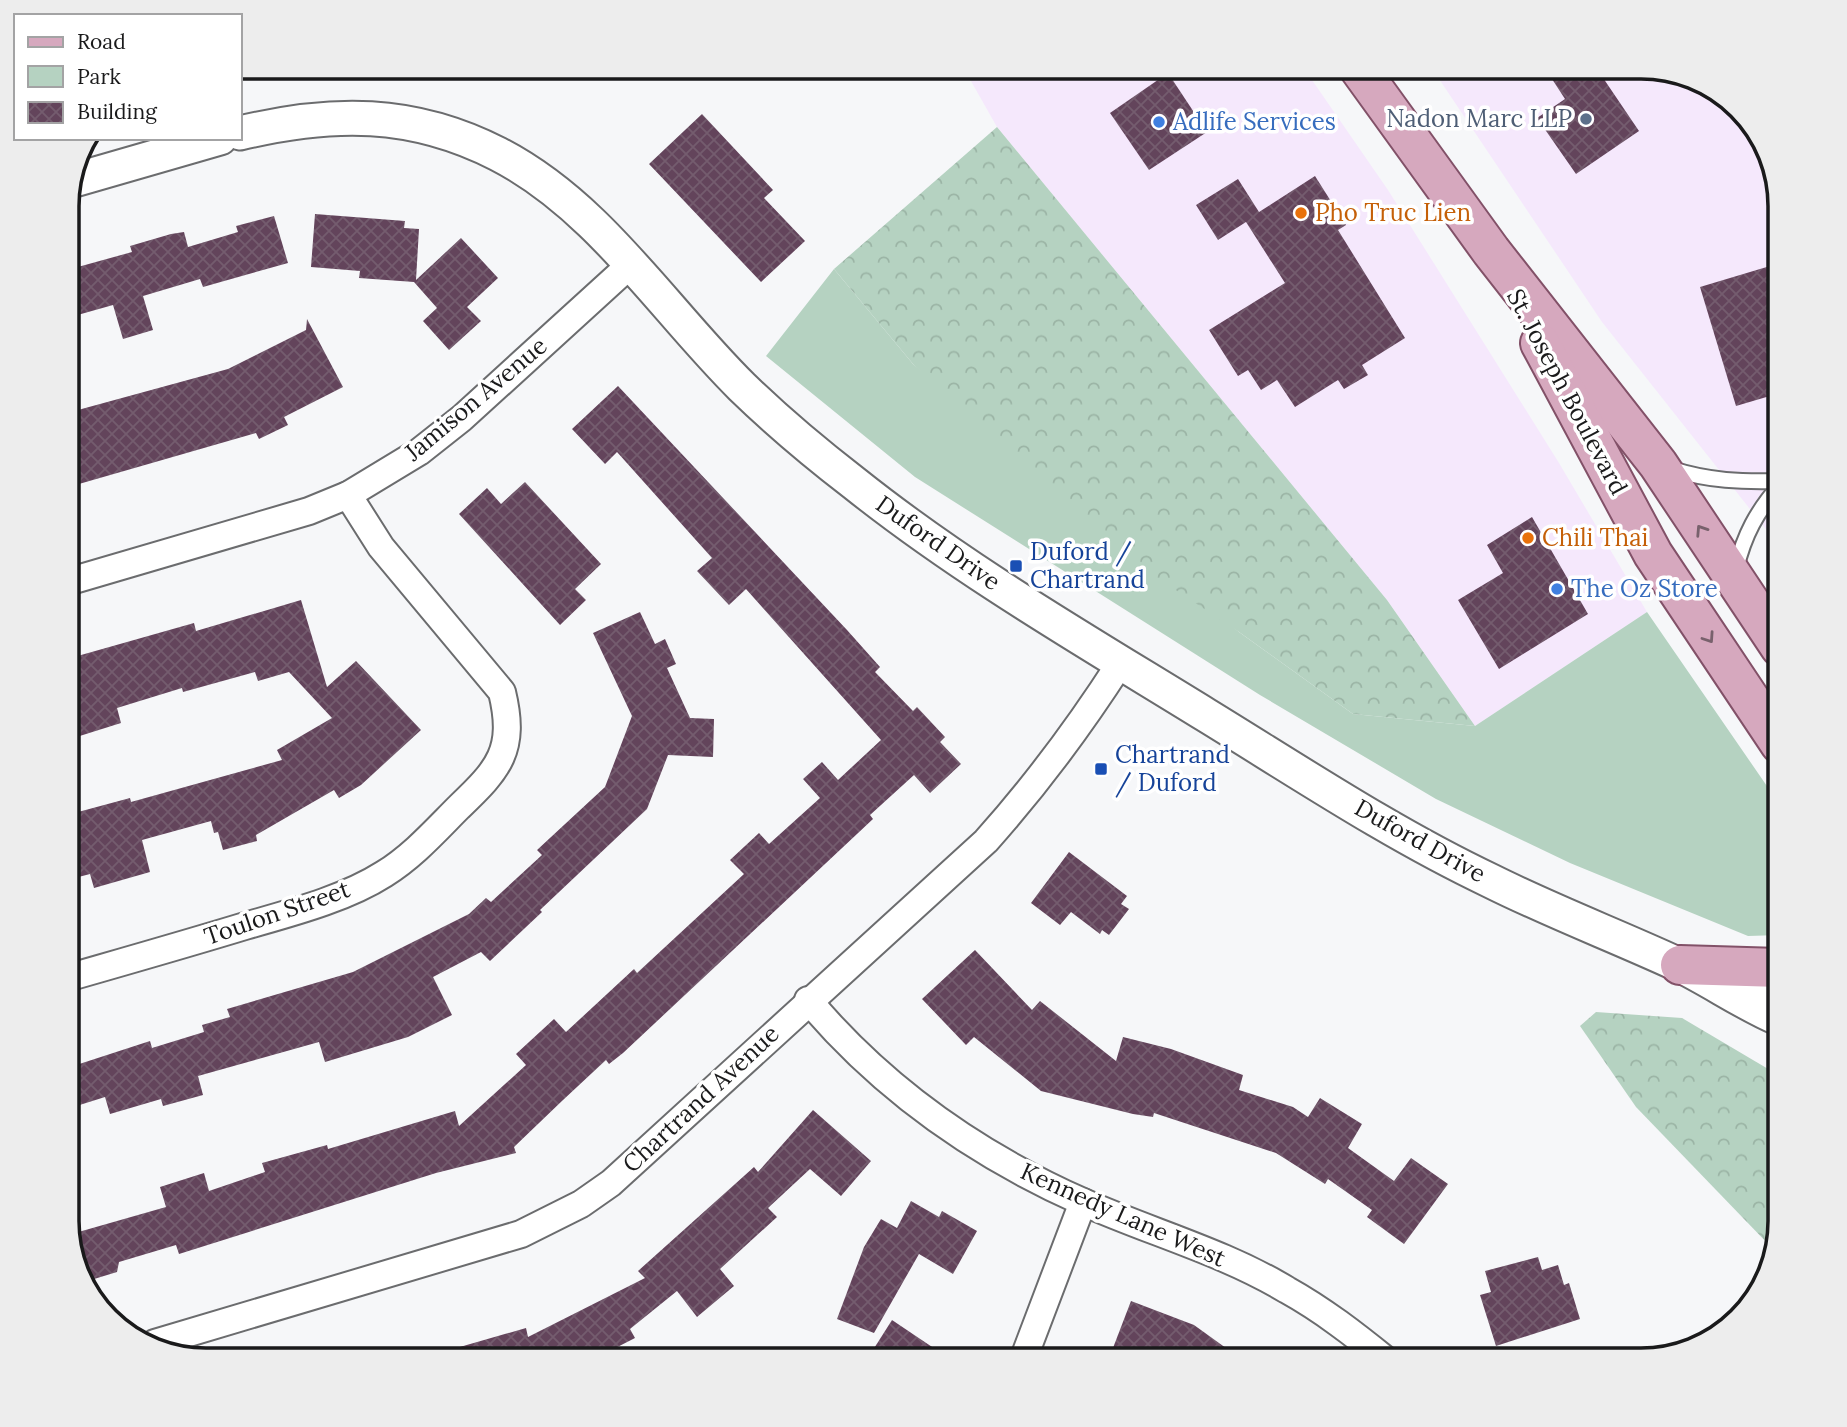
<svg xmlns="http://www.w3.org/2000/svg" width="1847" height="1427" font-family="Lora,serif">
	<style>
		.commercial { fill: #f5e8fc }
		.green { fill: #b5d2c1 }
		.forest { fill: url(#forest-crowns) }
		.building { fill: url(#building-cross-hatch) }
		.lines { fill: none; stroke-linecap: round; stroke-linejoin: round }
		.service-casing { stroke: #6b6c6e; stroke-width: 18 }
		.minor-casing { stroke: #6b6c6e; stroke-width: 30 }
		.tertiary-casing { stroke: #6b6c6e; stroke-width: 37 }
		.primary-casing { stroke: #825168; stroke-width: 42 }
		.service { stroke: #fff; stroke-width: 14 }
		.minor { stroke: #fff; stroke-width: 26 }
		.tertiary { stroke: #fff; stroke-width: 33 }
		.primary { stroke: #d6a8be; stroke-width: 38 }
		.oneway { stroke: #78616c }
		.service-dot { fill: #5c6f8a; stroke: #fff; stroke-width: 2.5 }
		.shop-dot { fill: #3f7fe0; stroke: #fff; stroke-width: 2.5 }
		.food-dot { fill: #e8710a; stroke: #fff; stroke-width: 2.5 }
		.transit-dot { fill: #1a4fb4; stroke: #fff; stroke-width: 2.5 }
		.labels { text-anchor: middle; stroke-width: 7; stroke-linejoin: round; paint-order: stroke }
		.service-label { font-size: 24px; fill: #4e5e75; stroke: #fff; text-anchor: end }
		.shop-label { font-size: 24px; fill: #366cbe; stroke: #fff; text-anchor: start }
		.food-label { font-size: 24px; fill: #c56008; stroke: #fff; text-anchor: start }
		.street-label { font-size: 24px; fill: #1a1a1b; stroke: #fff }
		.transit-label { font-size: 24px; fill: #164399; stroke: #fff; text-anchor: start }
		.rim { fill: none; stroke: #1a1a1b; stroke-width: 3.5 }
	</style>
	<defs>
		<pattern id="forest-crowns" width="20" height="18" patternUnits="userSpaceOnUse" patternTransform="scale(1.75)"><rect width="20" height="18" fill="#b5d2c1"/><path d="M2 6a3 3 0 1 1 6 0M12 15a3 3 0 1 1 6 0" fill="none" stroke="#9bb4a5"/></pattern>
		<pattern id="building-cross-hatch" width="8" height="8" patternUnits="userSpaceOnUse" patternTransform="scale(1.75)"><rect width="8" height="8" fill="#63445b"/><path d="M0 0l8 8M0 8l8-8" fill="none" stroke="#745c6e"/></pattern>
	</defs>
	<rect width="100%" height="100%" fill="#f6f7f9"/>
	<!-- commercial -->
	<g class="commercial">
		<path d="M 963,67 L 1303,67 L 1388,190 L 1559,463 L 1647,612 L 1475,726 L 1387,600 L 997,127 Z"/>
		<path d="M 1431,67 L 1642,67 L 1726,96 L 1766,144 L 1780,205 L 1780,547 L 1602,322 Z"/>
	</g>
	<!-- green -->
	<path class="green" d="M 834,269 L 913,364 L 1239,632 L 1353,714 L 1475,726 L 1647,612 L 1780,805 L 1780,935 L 1748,936 L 1570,863 L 1436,799 L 1260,695 L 915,477 L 766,356 Z"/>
	<!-- forest -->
	<g class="forest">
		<path d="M 997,127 L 1387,600 L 1475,726 L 1353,714 L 1239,632 L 1090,533 L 913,364 L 834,269 Z"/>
		<path d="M 1596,1012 L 1682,1018 L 1780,1076 L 1780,1222 L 1772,1248 L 1636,1107 L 1580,1026 Z"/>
	</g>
	<!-- building -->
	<g class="building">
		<path d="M 1570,66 L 1595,66 L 1639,131 L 1576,174 L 1537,118 L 1565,99 L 1552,79 Z"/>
		<path d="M 1168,73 L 1207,132 L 1149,170 L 1110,113 Z"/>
		<path d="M 702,114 L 773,190 L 764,198 L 805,241 L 761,282 L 649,164 Z"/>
		<path d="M 1315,176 L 1346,225 L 1338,230 L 1405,338 L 1362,365 L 1368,375 L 1344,389 L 1338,380 L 1295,407 L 1277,380 L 1261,390 L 1248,370 L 1238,376 L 1209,330 L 1285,283 L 1246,222 L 1218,240 L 1196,205 L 1238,179 L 1259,212 Z"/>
		<path d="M 315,214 L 405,221 L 404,228 L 419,229 L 416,280 L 461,238 L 498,278 L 467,307 L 481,321 L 449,350 L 423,321 L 437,308 L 414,282 L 359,278 L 360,271 L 311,267 Z"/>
		<path d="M 274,216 L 288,263 L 203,287 L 200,279 L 143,296 L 153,330 L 123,339 L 113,305 L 67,318 L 67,270 L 132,252 L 130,246 L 171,234 L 184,232 L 188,247 L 238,232 L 236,226 Z"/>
		<path d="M 1780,263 L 1780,393 L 1736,406 L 1700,287 Z"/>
		<path d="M 307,319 L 343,387 L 284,417 L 288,425 L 259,439 L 256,433 L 72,486 L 67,468 L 67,413 L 228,369 L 306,330 Z"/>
		<path d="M 618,386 L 847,630 L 880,667 L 875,672 L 913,711 L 917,707 L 945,737 L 940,742 L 961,764 L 930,793 L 914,775 L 870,815 L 873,819 L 623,1053 L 609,1064 L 606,1060 L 563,1100 L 514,1147 L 516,1153 L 436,1173 L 179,1254 L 176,1245 L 119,1262 L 117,1272 L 81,1283 L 68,1235 L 166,1207 L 160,1187 L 204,1173 L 209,1191 L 265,1172 L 262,1163 L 327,1145 L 328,1149 L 455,1111 L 459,1126 L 526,1065 L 516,1054 L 554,1019 L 566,1032 L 634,969 L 637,973 L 744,874 L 730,860 L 759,833 L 769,844 L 820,798 L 803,779 L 822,762 L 838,780 L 881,740 L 746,589 L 729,605 L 697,571 L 712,558 L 617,452 L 605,464 L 572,429 Z"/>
		<path d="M 525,482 L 601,564 L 575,589 L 586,600 L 560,625 L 459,514 L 487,488 L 501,504 Z"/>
		<path d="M 1532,517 L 1588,614 L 1499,669 L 1458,600 L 1503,573 L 1487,545 Z"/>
		<path d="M 301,600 L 327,687 L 356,661 L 421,730 L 361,785 L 339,798 L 334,790 L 256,835 L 257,841 L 223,850 L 218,832 L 214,833 L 211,821 L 142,840 L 150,872 L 94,888 L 90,874 L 67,880 L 67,815 L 130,798 L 131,802 L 282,760 L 277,750 L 332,718 L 289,672 L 258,681 L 255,672 L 183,692 L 182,688 L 117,708 L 121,723 L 67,740 L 67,659 L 194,623 L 196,631 Z"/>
		<path d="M 640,612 L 655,644 L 665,639 L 676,664 L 667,668 L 690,718 L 714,719 L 713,757 L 668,755 L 647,809 L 540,910 L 542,912 L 490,961 L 481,952 L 433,977 L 452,1015 L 408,1037 L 325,1062 L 319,1042 L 198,1076 L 203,1095 L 163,1106 L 161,1099 L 110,1114 L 105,1097 L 67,1109 L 67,1068 L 150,1041 L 152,1048 L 204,1032 L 202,1025 L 230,1017 L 227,1009 L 353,972 L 469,914 L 486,898 L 491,902 L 542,855 L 537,850 L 605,787 L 632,716 L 593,633 Z"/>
		<path d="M 1069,852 L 1127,896 L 1121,904 L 1129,909 L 1109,935 L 1102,930 L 1100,934 L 1071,912 L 1060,925 L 1031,903 Z"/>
		<path d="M 975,950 L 1032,1010 L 1040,1001 L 1116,1061 L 1123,1037 L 1171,1049 L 1243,1075 L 1239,1090 L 1293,1107 L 1308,1117 L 1320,1098 L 1362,1124 L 1348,1148 L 1394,1181 L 1411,1158 L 1448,1184 L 1404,1244 L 1367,1217 L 1372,1210 L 1328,1179 L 1325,1184 L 1276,1153 L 1154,1113 L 1153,1117 L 1133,1114 L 1041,1091 L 974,1037 L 966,1045 L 922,999 Z"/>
		<path d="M 813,1110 L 871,1161 L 841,1196 L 810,1169 L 768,1208 L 777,1217 L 720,1269 L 734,1286 L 697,1317 L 677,1291 L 630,1329 L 635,1338 L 590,1361 L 440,1361 L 439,1353 L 526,1328 L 528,1337 L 645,1278 L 638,1271 L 754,1167 L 758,1172 Z"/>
		<path d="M 911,1201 L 939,1217 L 942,1211 L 977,1231 L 953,1274 L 919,1254 L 874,1333 L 837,1319 L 864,1247 L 881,1219 L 897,1228 Z"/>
		<path d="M 1538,1257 L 1542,1270 L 1558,1265 L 1564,1285 L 1569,1283 L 1580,1319 L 1496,1346 L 1480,1295 L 1491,1292 L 1485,1271 Z"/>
		<path d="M 1131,1301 L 1194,1325 L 1244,1361 L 1108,1361 Z"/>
		<path d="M 892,1320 L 953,1361 L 866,1361 Z"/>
	</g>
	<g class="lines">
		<defs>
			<g id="service">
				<path d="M 1672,469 C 1709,481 1742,482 1780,481"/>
				<path d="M 1736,569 C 1744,535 1757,511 1780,485"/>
			</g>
			<g id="minor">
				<path d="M 67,582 L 309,511 L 348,495 L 419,452 L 462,418 L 630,265"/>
				<path d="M 67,978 C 126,961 186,944 245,926 C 290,913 345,899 384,874 C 413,856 435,831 459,807 C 499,769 516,750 502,692 L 381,547 L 348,495"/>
				<path d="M 808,1000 C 883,1089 977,1155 1083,1202 C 1150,1232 1224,1252 1287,1290 C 1323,1310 1355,1335 1386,1360"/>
				<path d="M 155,1343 L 521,1234 L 581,1204 L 611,1183 L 986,841 C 1036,785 1080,726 1121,662"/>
				<path d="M 1023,1360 L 1083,1202"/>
			</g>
			<g id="tertiary">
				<path d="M 240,133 C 332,111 412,110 498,154 C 599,206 663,309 742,387 C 777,421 815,453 854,483 C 963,570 1086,641 1206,715 C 1299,772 1392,834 1491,881 C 1551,911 1614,935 1675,963 C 1711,980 1744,1004 1780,1019"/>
				<path d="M 71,181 L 220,138"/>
				<path d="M 1727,977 L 1780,990"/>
			</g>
			<g id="primary">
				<path d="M 1358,67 L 1491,251 L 1658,464 L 1780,647"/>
				<path d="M 1540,343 L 1653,554 L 1780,744"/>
				<path d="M 1680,965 L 1780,968"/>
			</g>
		</defs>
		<!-- service casing -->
		<use href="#service" class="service-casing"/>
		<!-- minor casing -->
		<use href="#minor" class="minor-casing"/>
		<!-- tertiary casing -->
		<use href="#tertiary" class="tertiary-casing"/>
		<!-- primary casing -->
		<use href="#primary" class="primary-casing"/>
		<!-- service -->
		<use href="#service" class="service"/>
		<!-- minor -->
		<use href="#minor" class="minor"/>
		<!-- tertiary -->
		<use href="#tertiary" class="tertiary"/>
		<!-- primary -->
		<use href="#primary" class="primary"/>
	</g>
	<!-- one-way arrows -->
	<defs><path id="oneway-chevron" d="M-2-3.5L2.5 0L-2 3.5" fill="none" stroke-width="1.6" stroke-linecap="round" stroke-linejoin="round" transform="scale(1.75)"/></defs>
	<g class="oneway">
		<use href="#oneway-chevron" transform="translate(1701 530) rotate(-123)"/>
		<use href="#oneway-chevron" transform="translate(1709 638) rotate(56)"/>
	</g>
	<!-- markers -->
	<circle class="service-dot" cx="1586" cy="119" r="7"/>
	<g class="shop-dot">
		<circle cx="1159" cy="122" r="7"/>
		<circle cx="1557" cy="589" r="7"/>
	</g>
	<g class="food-dot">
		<circle cx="1301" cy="213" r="7"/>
		<circle cx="1528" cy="538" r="7"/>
	</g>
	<g class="transit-dot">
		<rect x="1009" y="559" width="14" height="14" rx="3.5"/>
		<rect x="1094" y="762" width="14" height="14" rx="3.5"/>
	</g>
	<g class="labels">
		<!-- service labels -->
		<g class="service-label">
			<text x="1572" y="127">Nadon Marc LLP</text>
		</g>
		<!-- shop labels -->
		<g class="shop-label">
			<text x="1173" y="130">Adlife Services</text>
			<text x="1571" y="597">The Oz Store</text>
		</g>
		<!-- food labels -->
		<g class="food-label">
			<text x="1315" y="221">Pho Truc Lien</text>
			<text x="1542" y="546">Chili Thai</text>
		</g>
		<!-- street labels -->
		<g class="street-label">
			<text transform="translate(1567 392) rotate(62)" y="8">St. Joseph Boulevard</text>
			<text transform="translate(476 399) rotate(-40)" y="8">Jamison Avenue</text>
			<text transform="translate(938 543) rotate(35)" y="8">Duford Drive</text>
			<text transform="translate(1420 841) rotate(29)" y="8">Duford Drive</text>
			<text transform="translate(277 913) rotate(-19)" y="8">Toulon Street</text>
			<text transform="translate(701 1099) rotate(-43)" y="8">Chartrand Avenue</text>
			<text transform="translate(1123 1215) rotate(24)" y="8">Kennedy Lane West</text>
		</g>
		<!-- transit labels -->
		<g class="transit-label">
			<text x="1030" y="560">Duford /<tspan x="1030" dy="28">Chartrand</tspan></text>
			<text x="1115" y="763">Chartrand<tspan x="1115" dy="28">/ Duford</tspan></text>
		</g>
	</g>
	<!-- crop -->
	<path d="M0 0H1847V1427H0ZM206 79H1641A127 127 0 0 1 1768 206V1221A127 127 0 0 1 1641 1348H206A127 127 0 0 1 79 1221V206A127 127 0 0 1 206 79Z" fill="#ededed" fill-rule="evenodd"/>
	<path class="rim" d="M206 79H1641A127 127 0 0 1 1768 206V1221A127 127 0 0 1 1641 1348H206A127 127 0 0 1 79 1221V206A127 127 0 0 1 206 79Z"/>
	<!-- legend -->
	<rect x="14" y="14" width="228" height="126" fill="#ffffff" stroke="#a3a3a4" stroke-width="2"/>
	<rect x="28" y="37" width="35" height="10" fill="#d6a8be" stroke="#a3a3a4" stroke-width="2"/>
	<text x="77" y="49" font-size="21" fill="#1a1a1b">Road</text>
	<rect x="28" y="66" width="35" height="21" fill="#b5d2c1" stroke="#a3a3a4" stroke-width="2"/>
	<text x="77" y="84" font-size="21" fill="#1a1a1b">Park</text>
	<rect x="28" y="102" width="35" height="21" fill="url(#building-cross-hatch)" stroke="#a3a3a4" stroke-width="2"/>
	<text x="77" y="119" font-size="21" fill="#1a1a1b">Building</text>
</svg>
